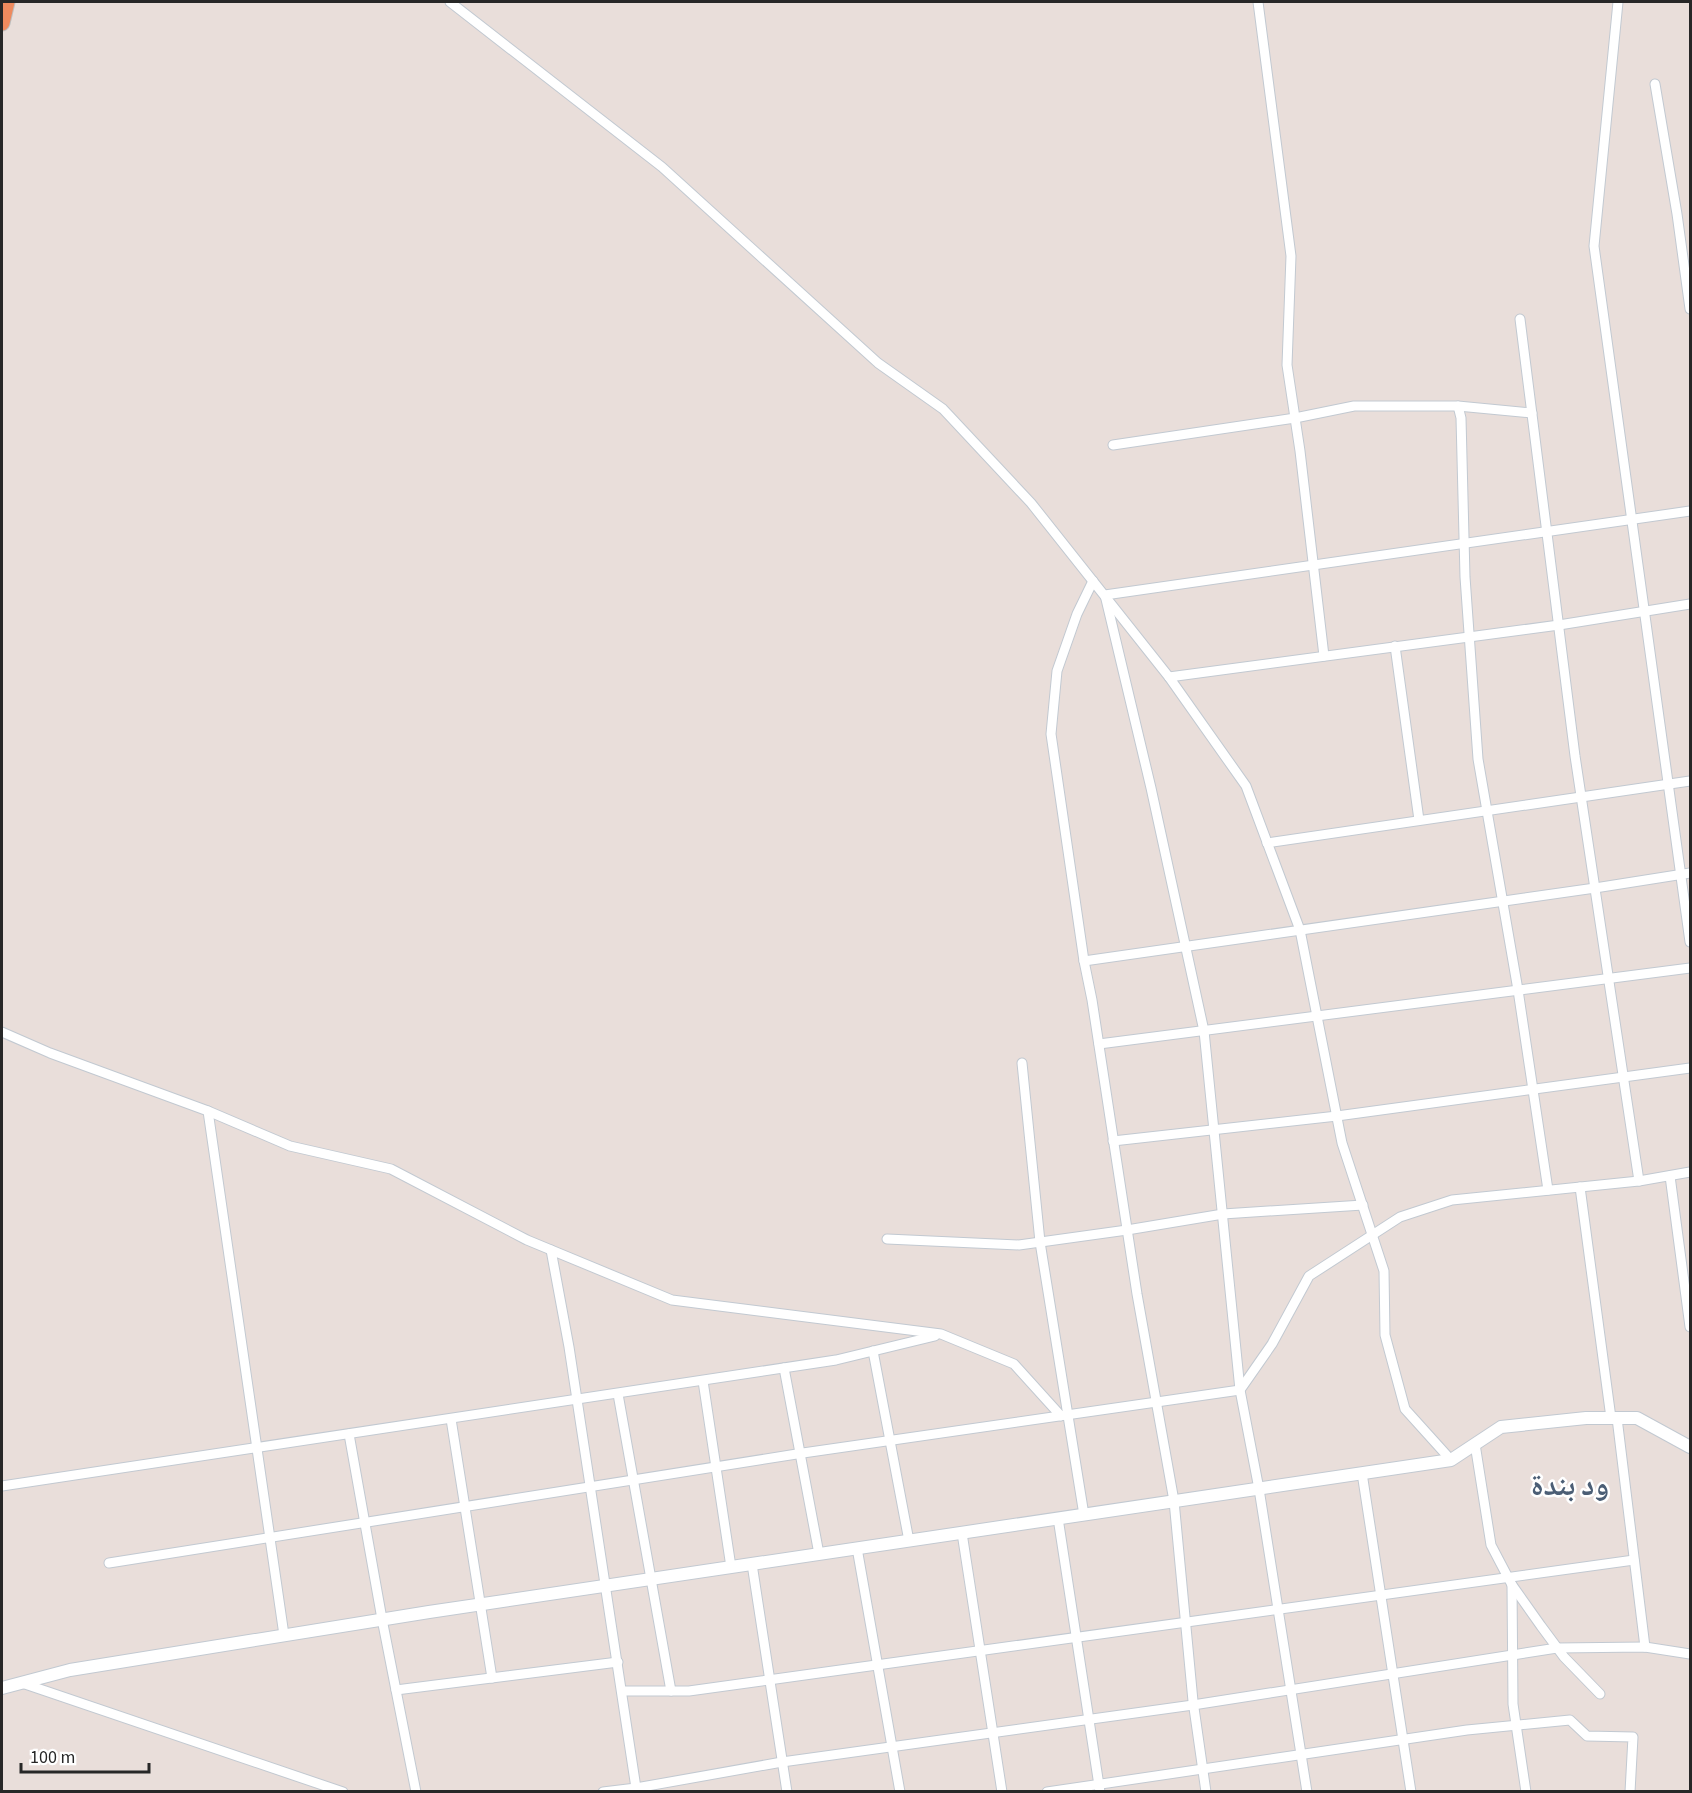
<svg xmlns="http://www.w3.org/2000/svg" width="1692" height="1793" font-family="'Source Sans 3','Noto Naskh Arabic',sans-serif">
	<style>
		.lines { fill: none; stroke-linecap: round; stroke-linejoin: round }
		.minor-casing { stroke: #c2c9d1; stroke-width: 11 }
		.tertiary-casing { stroke: #c2c9d1; stroke-width: 14 }
		.trunk-casing { stroke: #bebebe; stroke-width: 17 }
		.minor { stroke: #fff; stroke-width: 9 }
		.tertiary { stroke: #fff; stroke-width: 12 }
		.trunk { stroke: #ee8a5e; stroke-width: 15 }
		.labels { text-anchor: middle; stroke-width: 5; stroke-linejoin: round; paint-order: stroke }
		.town-label { font-size: 30px; font-weight: bold; fill: #4b5e75; stroke: #fff }
	</style>
	<rect width="100%" height="100%" fill="#e9deda"/>
	<g class="lines">
		<defs>
			<g id="minor">
				<path d="M 450,2 L 662,167 L 878,363 L 943,409 L 1031,503 L 1169,677 L 1246,786 L 1300,930 L 1342,1143 L 1384,1271 L 1385,1335 L 1405,1409 L 1451,1460"/>
				<path d="M 1258,2 L 1291,256 L 1287,365 L 1300,451 L 1324,656"/>
				<path d="M 1618,2 L 1594,246 L 1690,942"/>
				<path d="M 1655,84 L 1677,214 L 1690,309"/>
				<path d="M 1520,319 L 1575,756 L 1639,1181"/>
				<path d="M 1458,406 L 1461,418 L 1465,577 L 1478,759 L 1518,990 L 1548,1190"/>
				<path d="M 1113,445 L 1295,418 L 1354,406 L 1458,406 L 1532,413"/>
				<path d="M 1093,581 L 1077,614 L 1057,671 L 1051,734 L 1084,961 L 1092,1000 L 1137,1294 L 1174,1501 L 1193,1701 L 1206,1792"/>
				<path d="M 1395,646 L 1419,820"/>
				<path d="M 1169,677 L 1559,625 L 1690,604"/>
				<path d="M 1267,843 L 1690,781"/>
				<path d="M 1084,961 L 1595,888 L 1690,873"/>
				<path d="M 2,1032 L 50,1053 L 208,1111 L 290,1146 L 391,1169 L 527,1240 L 672,1300 L 941,1334 L 1014,1364 L 1061,1416"/>
				<path d="M 1099,1044 L 1690,968"/>
				<path d="M 1022,1063 L 1040,1242 L 1084,1515"/>
				<path d="M 208,1111 L 284,1635"/>
				<path d="M 1113,1141 L 1337,1116 L 1690,1068"/>
				<path d="M 1670,1176 L 1690,1327"/>
				<path d="M 1580,1187 L 1611,1418"/>
				<path d="M 887,1239 L 1019,1245 L 1127,1230 L 1223,1214 L 1363,1205"/>
				<path d="M 551,1250 L 569,1347 L 636,1788"/>
				<path d="M 873,1351 L 909,1541"/>
				<path d="M 784,1368 L 819,1554"/>
				<path d="M 703,1381 L 731,1567"/>
				<path d="M 618,1394 L 671,1691"/>
				<path d="M 1617,1418 L 1645,1647"/>
				<path d="M 451,1419 L 492,1678"/>
				<path d="M 349,1434 L 382,1619 L 416,1792"/>
				<path d="M 1475,1444 L 1491,1545 L 1512,1585 L 1541,1626 L 1564,1657 L 1600,1694"/>
				<path d="M 1362,1473 L 1411,1792"/>
				<path d="M 2,1486 L 836,1360 L 935,1336"/>
				<path d="M 1058,1518 L 1100,1792"/>
				<path d="M 962,1533 L 1002,1792"/>
				<path d="M 857,1548 L 900,1792"/>
				<path d="M 109,1563 L 803,1453 L 1240,1390 L 1272,1344 L 1309,1276 L 1400,1217 L 1452,1200 L 1639,1181 L 1690,1172"/>
				<path d="M 752,1564 L 787,1792"/>
				<path d="M 1512,1585 L 1513,1704 L 1526,1792"/>
				<path d="M 22,1683 L 343,1792"/>
				<path d="M 396,1690 L 618,1662"/>
				<path d="M 622,1691 L 689,1691 L 1634,1560"/>
				<path d="M 603,1792 L 636,1788 L 782,1762 L 1193,1705 L 1557,1648 L 1645,1647 L 1690,1654"/>
				<path d="M 1047,1792 L 1467,1730 L 1570,1720 L 1587,1736 L 1633,1737 L 1630,1792"/>
				<path d="M 1307,1792 L 1259,1489 L 1240,1390 L 1204,1031 L 1151,788 L 1105,595 L 1690,511"/>
			</g>
			<path id="tertiary" d="M 2,1688 L 70,1670 L 429,1612 L 1451,1460 L 1501,1427 L 1586,1418 L 1637,1418 L 1690,1447"/>
			<path id="trunk" d="M 2,23 L 7,2"/>
		</defs>
		<!-- minor casing -->
		<use href="#minor" class="minor-casing"/>
		<!-- tertiary casing -->
		<use href="#tertiary" class="tertiary-casing"/>
		<!-- trunk casing -->
		<use href="#trunk" class="trunk-casing"/>
		<!-- minor -->
		<use href="#minor" class="minor"/>
		<!-- tertiary -->
		<use href="#tertiary" class="tertiary"/>
		<!-- trunk -->
		<use href="#trunk" class="trunk"/>
	</g>
	<g class="labels">
		<!-- town labels -->
		<g class="town-label">
			<text x="1570" y="1495">ود بندة</text>
		</g>
	</g>
	<!-- border -->
	<rect width="1692" height="1793" fill="none" stroke="#272727" stroke-width="6"/>
	<!-- scale -->
	<path d="M21 1763v9h128v-9" fill="none" stroke="#272727" stroke-width="3"/>
	<text x="30" y="1763" font-size="18" fill="#272727" stroke="#ffffff" stroke-width="4.5" paint-order="stroke">100 m</text>
</svg>
